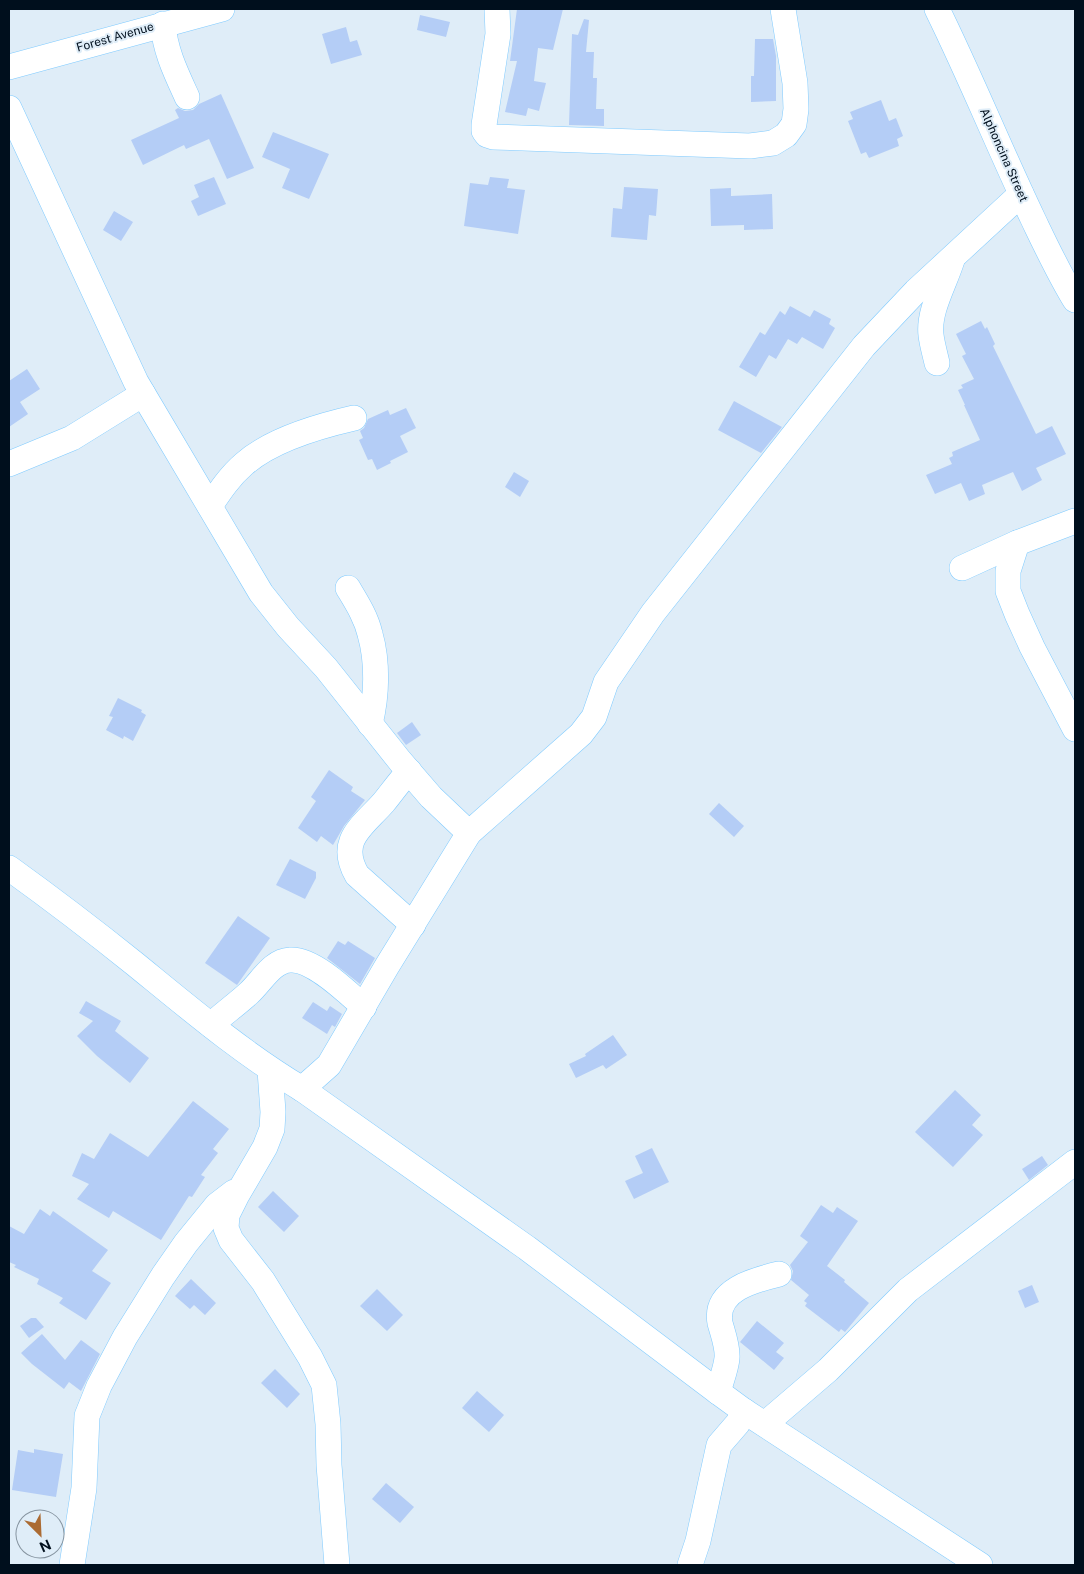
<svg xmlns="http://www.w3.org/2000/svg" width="1084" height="1574" font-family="'Public Sans',sans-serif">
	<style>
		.building { fill: #b4cdf6 }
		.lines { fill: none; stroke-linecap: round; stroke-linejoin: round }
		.minor-casing { stroke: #7fcbff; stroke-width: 26 }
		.minor { stroke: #fff; stroke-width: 25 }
		.labels { text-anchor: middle; stroke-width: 4; stroke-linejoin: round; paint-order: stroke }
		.street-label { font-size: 12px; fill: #000f1d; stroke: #dfedf8 }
	</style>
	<rect width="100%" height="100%" fill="#dfedf8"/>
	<!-- building -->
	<g class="building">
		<path d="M 517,9 L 563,9 L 553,50 L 538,48 L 534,81 L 546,83 L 539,111 L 528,108 L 526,116 L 505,112 L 517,61 L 510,61 Z"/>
		<path d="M 420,15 L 450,22 L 446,37 L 417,30 Z"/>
		<path d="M 584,19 L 589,20 L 586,52 L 594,52 L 593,78 L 597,78 L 596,109 L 604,109 L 604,126 L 569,125 L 572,34 L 578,35 Z"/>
		<path d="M 346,27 L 350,42 L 357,40 L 362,55 L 331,64 L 322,34 Z"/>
		<path d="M 755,39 L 773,39 L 776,56 L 776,101 L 751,102 L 751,76 L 754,76 Z"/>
		<path d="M 221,94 L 254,168 L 227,179 L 209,139 L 186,149 L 184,145 L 143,165 L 131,140 L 179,118 L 175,110 L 178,108 L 185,111 L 193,110 L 199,104 Z"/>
		<path d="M 881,100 L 889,121 L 896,118 L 903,136 L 897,139 L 899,146 L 869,158 L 866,152 L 861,154 L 848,121 L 853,119 L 850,112 Z"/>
		<path d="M 273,132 L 329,154 L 309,199 L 282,188 L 290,169 L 262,157 Z"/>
		<path d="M 214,177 L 226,204 L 198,216 L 191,201 L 199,197 L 194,185 Z"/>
		<path d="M 490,177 L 509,179 L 507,188 L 525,190 L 518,234 L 464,226 L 470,183 L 488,185 Z"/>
		<path d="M 624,187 L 658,189 L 656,216 L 649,215 L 647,240 L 611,237 L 613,208 L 622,209 Z"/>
		<path d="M 731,188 L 731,196 L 772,194 L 773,229 L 744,230 L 744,225 L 711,226 L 710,189 Z"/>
		<path d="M 114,211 L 133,222 L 121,241 L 103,230 Z"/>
		<path d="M 790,306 L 810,317 L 814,310 L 831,319 L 829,324 L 835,328 L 823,349 L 802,337 L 797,344 L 788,339 L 776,359 L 769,355 L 756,377 L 739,367 L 760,332 L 765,335 L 780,311 L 785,315 Z"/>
		<path d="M 981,321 L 985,329 L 987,327 L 995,344 L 993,346 L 1036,434 L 1052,426 L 1066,454 L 1036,468 L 1042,480 L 1022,491 L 1013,472 L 982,485 L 985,494 L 969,501 L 961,483 L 935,494 L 926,475 L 952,464 L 949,458 L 953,456 L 952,452 L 980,440 L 964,405 L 965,405 L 958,390 L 963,388 L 961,385 L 974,379 L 962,356 L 966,354 L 956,334 Z"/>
		<path d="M 27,369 L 40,389 L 20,402 L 28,414 L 9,427 L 9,381 Z"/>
		<path d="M 734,401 L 782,427 L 761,453 L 718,430 Z"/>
		<path d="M 406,408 L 416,428 L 400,436 L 408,452 L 390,461 L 391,463 L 377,470 L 372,459 L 368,460 L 359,440 L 363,438 L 360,431 L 364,428 L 368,419 L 388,410 L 390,415 Z"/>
		<path d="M 514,472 L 529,481 L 520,497 L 505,487 Z"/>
		<path d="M 118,698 L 142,710 L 141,712 L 146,715 L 133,741 L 124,736 L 123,739 L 106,730 L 113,717 L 109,716 Z"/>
		<path d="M 412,722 L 421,735 L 406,745 L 397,733 Z"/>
		<path d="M 329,770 L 353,787 L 351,791 L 365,800 L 344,826 L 333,845 L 321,836 L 317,842 L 298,828 L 316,801 L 311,797 Z"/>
		<path d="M 719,803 L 744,826 L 734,837 L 709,814 Z"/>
		<path d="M 290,859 L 316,872 L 316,878 L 305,899 L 276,885 Z"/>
		<path d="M 238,916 L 270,938 L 237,985 L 205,963 Z"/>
		<path d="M 338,941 L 345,945 L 348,941 L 375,958 L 360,984 L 327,958 Z"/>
		<path d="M 86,1001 L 121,1021 L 115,1031 L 149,1058 L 130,1083 L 97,1056 L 77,1036 L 93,1021 L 79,1013 Z"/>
		<path d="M 313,1002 L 327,1011 L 330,1006 L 342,1014 L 335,1027 L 332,1025 L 327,1034 L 302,1018 Z"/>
		<path d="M 613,1035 L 627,1055 L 606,1069 L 603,1065 L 576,1078 L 569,1064 L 586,1056 L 585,1054 Z"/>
		<path d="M 955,1090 L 981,1115 L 972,1125 L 983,1135 L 953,1167 L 915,1132 Z"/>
		<path d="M 193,1101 L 229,1129 L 213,1149 L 218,1153 L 201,1175 L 205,1177 L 192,1197 L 189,1196 L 161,1240 L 113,1211 L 109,1218 L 77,1199 L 89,1184 L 72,1176 L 82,1153 L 94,1159 L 110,1133 L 148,1157 Z"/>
		<path d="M 652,1148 L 669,1182 L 634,1199 L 625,1181 L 643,1173 L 635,1156 Z"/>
		<path d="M 1042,1156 L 1048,1165 L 1029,1180 L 1022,1169 Z"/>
		<path d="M 273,1191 L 299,1216 L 284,1232 L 258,1207 Z"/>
		<path d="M 821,1205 L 833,1213 L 837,1207 L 858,1221 L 827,1266 L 845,1280 L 844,1282 L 869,1303 L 845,1332 L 841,1329 L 839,1332 L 805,1306 L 807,1303 L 804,1301 L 809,1295 L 791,1280 L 793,1271 L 790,1265 L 808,1242 L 800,1236 Z"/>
		<path d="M 40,1209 L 50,1216 L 53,1211 L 108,1250 L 92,1271 L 111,1283 L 86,1320 L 59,1303 L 63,1298 L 37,1284 L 39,1279 L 14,1267 L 16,1265 L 9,1262 L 9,1226 L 24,1234 Z"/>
		<path d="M 191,1279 L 216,1303 L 205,1315 L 194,1305 L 190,1309 L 175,1296 Z"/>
		<path d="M 1032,1285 L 1039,1302 L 1025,1308 L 1018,1291 Z"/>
		<path d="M 377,1289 L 403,1315 L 387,1331 L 360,1306 Z"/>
		<path d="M 31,1318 L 36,1318 L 44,1327 L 29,1338 L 20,1326 Z"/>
		<path d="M 757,1321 L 784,1343 L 776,1352 L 784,1358 L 774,1370 L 740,1342 Z"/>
		<path d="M 42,1334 L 65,1360 L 81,1340 L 100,1354 L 81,1391 L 69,1382 L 64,1389 L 32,1364 L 21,1353 Z"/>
		<path d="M 275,1369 L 300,1394 L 287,1408 L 261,1383 Z"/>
		<path d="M 477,1391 L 504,1415 L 489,1432 L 462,1408 Z"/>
		<path d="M 34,1449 L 63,1454 L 56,1497 L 12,1490 L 18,1450 L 34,1453 Z"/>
		<path d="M 386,1483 L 414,1507 L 400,1523 L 372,1499 Z"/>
	</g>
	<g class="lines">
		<defs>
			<g id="minor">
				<path d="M 497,9 L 498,34 L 484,125 L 484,131 L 487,135 L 493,137 L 750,146 L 773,143 L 786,135 L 794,124 L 796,109 L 795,83 L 783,9"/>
				<path d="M 937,9 C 971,78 1000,150 1033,219 C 1046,246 1059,274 1075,300"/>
				<path d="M 163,24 C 165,51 176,73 187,97"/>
				<path d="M 9,67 L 222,9"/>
				<path d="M 9,108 L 136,382 L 261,593 L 288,627 L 326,668 L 400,761 L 431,797 L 469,833"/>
				<path d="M 937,363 C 935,354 932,344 931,335 C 928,311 945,283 952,260"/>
				<path d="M 9,464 L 72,438 L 143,394"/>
				<path d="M 210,506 C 220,491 230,476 244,464 C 271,440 319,426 354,418"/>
				<path d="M 1017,543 L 1008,571 L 1008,591 L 1017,614 L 1032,647 L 1075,729"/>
				<path d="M 962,568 L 1017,543 L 1075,521"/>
				<path d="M 348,588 C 357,603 366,617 370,634 C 378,662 377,696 370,724"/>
				<path d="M 409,771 C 400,781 392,792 384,802 C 363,826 337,840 357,875 L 413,925"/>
				<path d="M 9,868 C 52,899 94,931 135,964 C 189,1008 242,1053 302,1089 L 527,1248 L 718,1392 L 744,1411 L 980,1565"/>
				<path d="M 211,1025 C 223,1014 237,1004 249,993 C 262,981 272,961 290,960 C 313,958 348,993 364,1007"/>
				<path d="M 270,1070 L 273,1112 L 272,1129 L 265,1147 L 237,1195 L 227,1215 L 226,1228 L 231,1240 L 263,1281 L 310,1357 L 324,1385 L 328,1424 L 329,1465 L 337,1565"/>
				<path d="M 302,1089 L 329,1065 L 387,966 L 469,833 L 581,734 L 594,717 L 606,682 L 653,613 L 864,346 L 916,291 L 1021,194"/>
				<path d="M 718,1392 C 721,1381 726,1369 727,1358 C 728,1347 723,1334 720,1323 C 714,1290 754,1280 779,1274"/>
				<path d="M 765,1424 L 828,1370 L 908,1290 L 1075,1162"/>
				<path d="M 72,1565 L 84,1488 L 87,1416 L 99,1386 L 125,1337 L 163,1276 L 186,1243 L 217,1205 L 234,1192"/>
				<path d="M 690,1565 L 698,1541 L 719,1445 L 738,1423 L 744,1411"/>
			</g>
		</defs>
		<!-- minor casing -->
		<use href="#minor" class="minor-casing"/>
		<!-- minor -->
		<use href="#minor" class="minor"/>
	</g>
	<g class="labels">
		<!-- street labels -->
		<g class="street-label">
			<text transform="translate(115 37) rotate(-16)" y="4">Forest Avenue</text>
			<text transform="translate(1004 155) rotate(66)" y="4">Alphoncina Street</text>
		</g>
	</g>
	<!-- border -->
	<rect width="1084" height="1574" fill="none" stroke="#000f1d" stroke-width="20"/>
	<!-- north arrow -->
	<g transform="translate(40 1534) rotate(156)"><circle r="24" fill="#dfedf8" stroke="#8694a0"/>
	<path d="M0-4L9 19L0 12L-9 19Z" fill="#ab6b33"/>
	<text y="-8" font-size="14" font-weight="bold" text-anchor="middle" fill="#000f1d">N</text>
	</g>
</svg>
